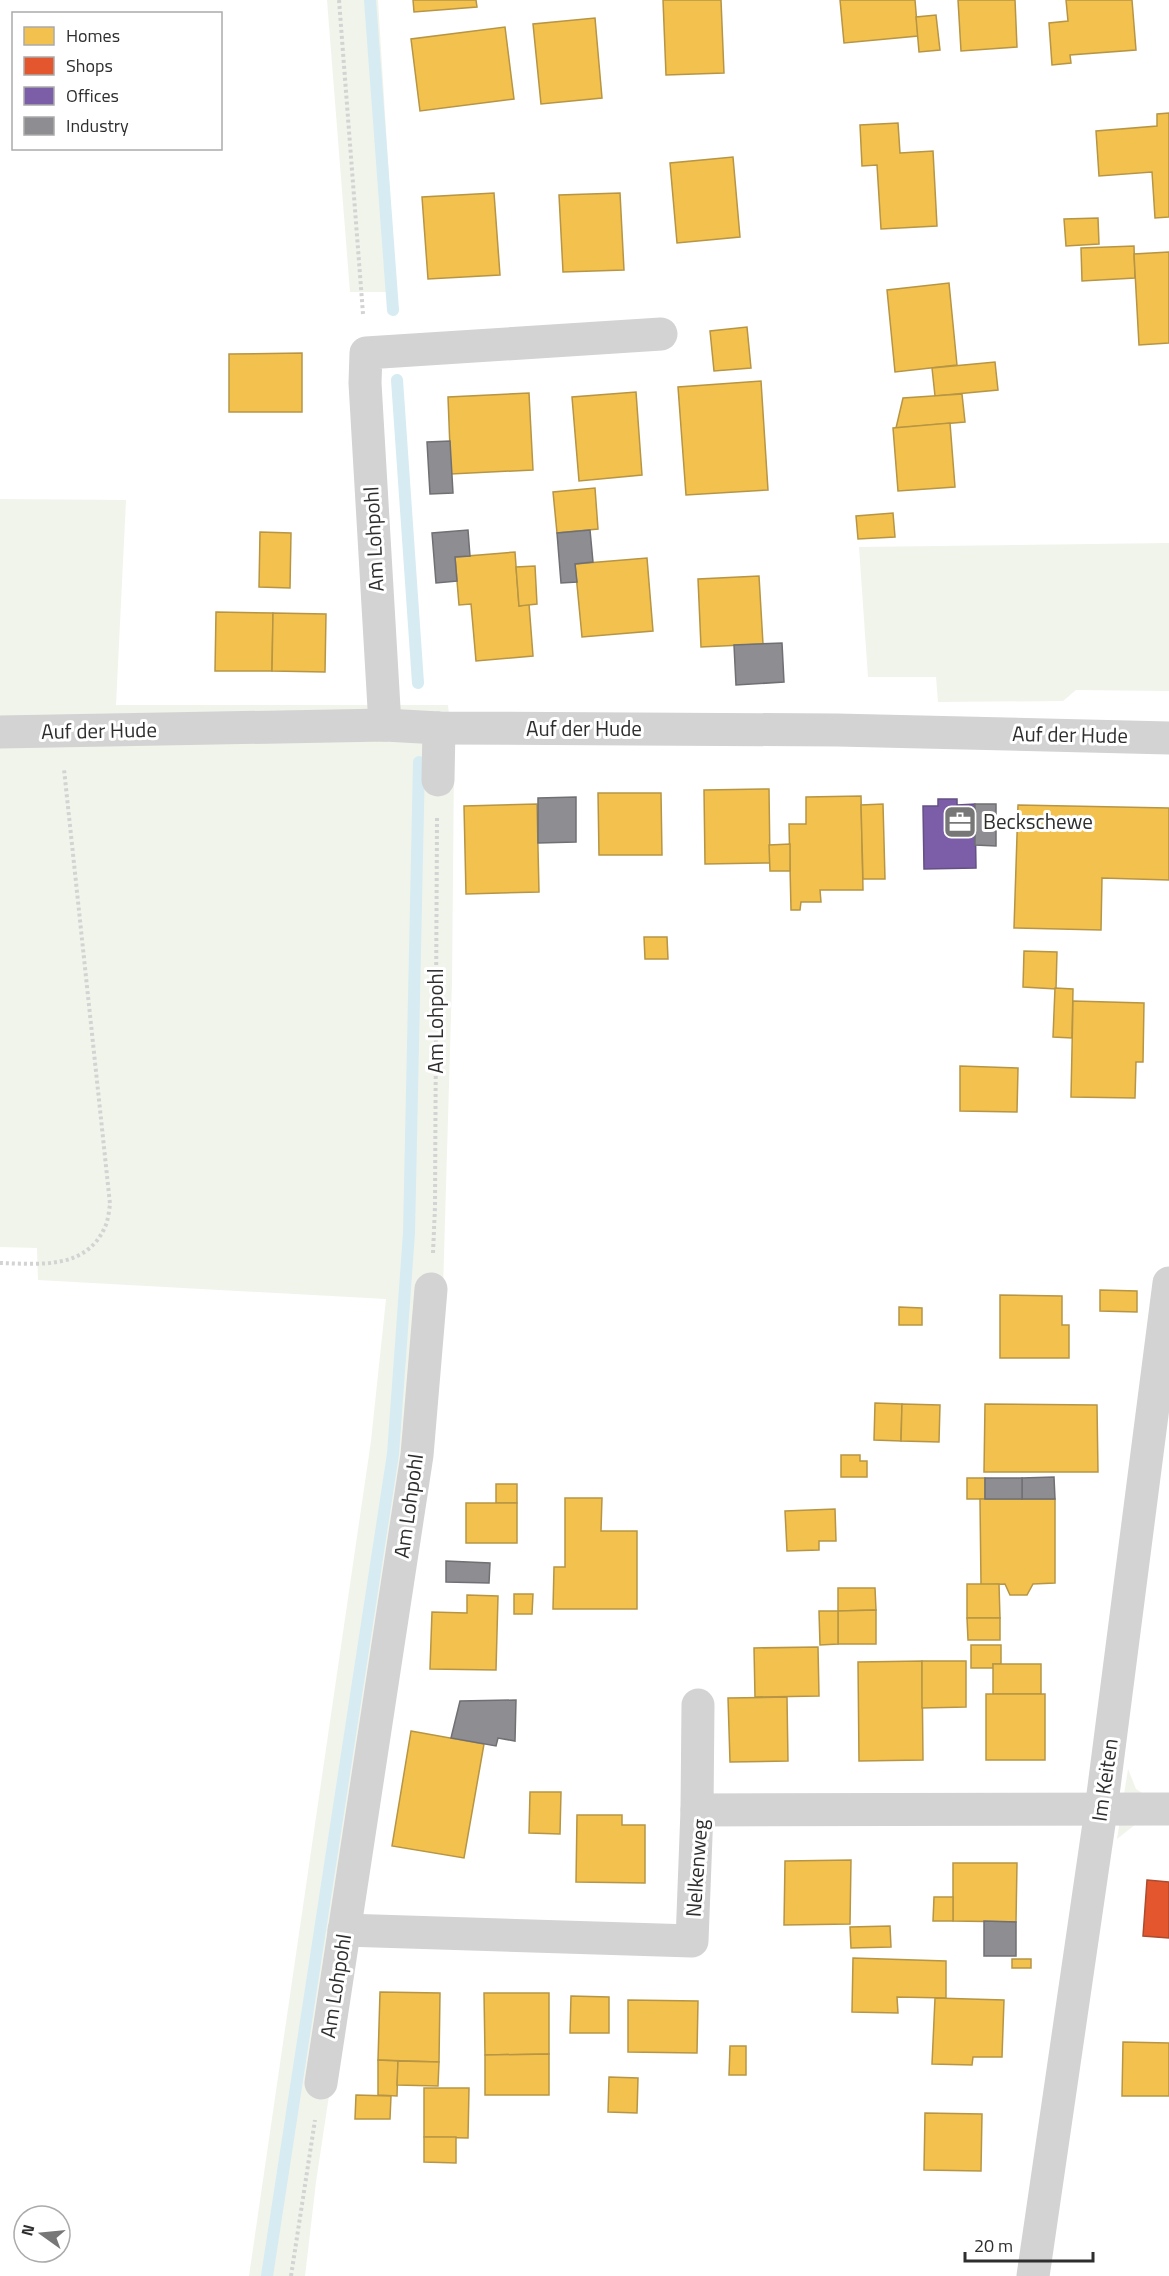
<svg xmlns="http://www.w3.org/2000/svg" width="1169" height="2276" font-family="'Titillium Web',sans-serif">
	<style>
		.green { fill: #f1f4eb }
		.homes { fill: #f2c14e; stroke: #b79544; stroke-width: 1.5 }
		.shops { fill: #e4572e; stroke: #ad4b2e; stroke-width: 1.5 }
		.offices { fill: #7b5ea7; stroke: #645083; stroke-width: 1.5 }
		.industry { fill: #8d8d92; stroke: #707074; stroke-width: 1.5 }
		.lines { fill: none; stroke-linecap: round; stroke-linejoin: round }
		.stream { stroke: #d7ebf2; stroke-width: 12 }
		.path { stroke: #d3d3d3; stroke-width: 4; stroke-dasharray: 3 3; stroke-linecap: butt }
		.minor { stroke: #d3d3d3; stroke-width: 33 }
		.labels { text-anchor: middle; stroke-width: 6; stroke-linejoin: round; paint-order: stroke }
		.street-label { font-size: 21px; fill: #2e2e2e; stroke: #fff }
		.poi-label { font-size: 21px; fill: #2e2e2e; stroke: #fff; text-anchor: start }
	</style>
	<rect width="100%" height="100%" fill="#fff"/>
	<!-- green -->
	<g class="green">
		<path d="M 327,0 L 378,0 L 396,292 L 350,292 Z"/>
		<path d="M 0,499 L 126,500 L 116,705 L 448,705 L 454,763 L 452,982 L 443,1289 L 423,1469 L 316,2182 L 305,2276 L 249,2276 L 371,1441 L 386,1299 L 38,1280 L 37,1248 L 0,1247 Z"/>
		<path d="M 1169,543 L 1169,691 L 1076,690 L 1063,701 L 938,702 L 936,677 L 868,677 L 859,547 Z"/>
		<path d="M 1128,1769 L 1136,1789 L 1147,1796 L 1142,1819 L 1117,1839 Z"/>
	</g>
	<!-- homes -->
	<g class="homes">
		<path d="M 413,0 L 476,0 L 477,7 L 414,12 Z"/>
		<path d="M 663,0 L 721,0 L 724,73 L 666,75 Z"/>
		<path d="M 840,0 L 915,0 L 918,36 L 844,43 Z"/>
		<path d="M 958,0 L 1015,0 L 1017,47 L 961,51 Z"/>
		<path d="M 1066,0 L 1132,0 L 1136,50 L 1070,55 L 1071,63 L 1052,65 L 1049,23 L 1068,21 Z"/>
		<path d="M 936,15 L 940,50 L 919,52 L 916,17 Z"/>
		<path d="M 595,18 L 602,98 L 541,104 L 533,24 Z"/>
		<path d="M 505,27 L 514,99 L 420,111 L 411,39 Z"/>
		<path d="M 1169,113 L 1169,217 L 1155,218 L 1152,172 L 1099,176 L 1096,131 L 1157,126 L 1157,114 Z"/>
		<path d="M 898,123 L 900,153 L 933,151 L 937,226 L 881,229 L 877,165 L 862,166 L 860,125 Z"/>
		<path d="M 733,157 L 740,237 L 677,243 L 670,163 Z"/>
		<path d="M 494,193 L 500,275 L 428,279 L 422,197 Z"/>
		<path d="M 620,193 L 624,270 L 563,272 L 559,195 Z"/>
		<path d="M 1098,218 L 1099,244 L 1066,246 L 1064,219 Z"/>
		<path d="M 1134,246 L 1135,278 L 1082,281 L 1081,248 Z"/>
		<path d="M 1169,252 L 1169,343 L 1139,345 L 1134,254 Z"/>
		<path d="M 949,283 L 957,365 L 895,372 L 887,290 Z"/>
		<path d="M 747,327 L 751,368 L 714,371 L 710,331 Z"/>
		<path d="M 302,353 L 302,412 L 229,412 L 229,354 Z"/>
		<path d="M 995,362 L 998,390 L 935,396 L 932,368 Z"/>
		<path d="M 761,381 L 768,490 L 686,495 L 678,387 Z"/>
		<path d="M 636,392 L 642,475 L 579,481 L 572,397 Z"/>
		<path d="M 529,393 L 533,470 L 451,474 L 448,397 Z"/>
		<path d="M 962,394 L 965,422 L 896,428 L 903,398 Z"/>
		<path d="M 950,423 L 955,487 L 898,491 L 893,428 Z"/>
		<path d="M 595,488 L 598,529 L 557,533 L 553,492 Z"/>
		<path d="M 893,513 L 895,537 L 858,539 L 856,516 Z"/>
		<path d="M 260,532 L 291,533 L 290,588 L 259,587 Z"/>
		<path d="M 515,552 L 519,606 L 529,604 L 533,656 L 476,661 L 471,604 L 459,605 L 455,557 Z"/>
		<path d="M 647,558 L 653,631 L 582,637 L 575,564 Z"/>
		<path d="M 535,566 L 537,604 L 519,606 L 516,567 Z"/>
		<path d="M 759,576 L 763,644 L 701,647 L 698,579 Z"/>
		<path d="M 216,612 L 273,613 L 272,671 L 215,671 Z"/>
		<path d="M 273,613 L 326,614 L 325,672 L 272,671 Z"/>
		<path d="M 769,789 L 770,863 L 705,864 L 704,790 Z"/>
		<path d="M 598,793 L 661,793 L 662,855 L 599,855 Z"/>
		<path d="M 861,796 L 863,890 L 820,890 L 821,902 L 801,902 L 800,910 L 791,910 L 789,824 L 806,824 L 806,797 Z"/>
		<path d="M 537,804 L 539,892 L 466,894 L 464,806 Z"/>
		<path d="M 883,804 L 885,879 L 863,879 L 861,805 Z"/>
		<path d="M 1018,805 L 1169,808 L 1169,880 L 1102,878 L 1101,930 L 1014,928 Z"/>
		<path d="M 790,844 L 790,871 L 770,871 L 769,845 Z"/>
		<path d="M 644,937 L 667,937 L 668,959 L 645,959 Z"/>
		<path d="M 1024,951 L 1057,952 L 1056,989 L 1023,987 Z"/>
		<path d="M 1055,988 L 1073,989 L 1072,1038 L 1053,1037 Z"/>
		<path d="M 1073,1001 L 1144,1003 L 1143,1062 L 1136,1062 L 1135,1098 L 1071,1097 Z"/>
		<path d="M 960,1066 L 1018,1068 L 1017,1112 L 960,1111 Z"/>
		<path d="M 1100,1290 L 1137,1291 L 1137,1312 L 1100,1311 Z"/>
		<path d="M 1000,1295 L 1062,1296 L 1062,1325 L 1069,1325 L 1069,1358 L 1000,1358 Z"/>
		<path d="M 899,1307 L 922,1308 L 922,1325 L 899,1325 Z"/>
		<path d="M 875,1403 L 902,1404 L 901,1441 L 874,1440 Z"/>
		<path d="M 902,1404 L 940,1405 L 939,1442 L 901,1441 Z"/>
		<path d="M 985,1404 L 1097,1405 L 1098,1472 L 984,1472 Z"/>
		<path d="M 841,1455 L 860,1455 L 860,1461 L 867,1461 L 867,1477 L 841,1477 Z"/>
		<rect x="967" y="1478" width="18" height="21"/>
		<rect x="496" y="1484" width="21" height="19"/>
		<path d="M 565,1498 L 602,1498 L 601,1531 L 637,1531 L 637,1609 L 553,1609 L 554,1567 L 565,1567 Z"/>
		<path d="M 980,1499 L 1055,1499 L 1055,1583 L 1033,1584 L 1027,1595 L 1010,1595 L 1005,1584 L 981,1585 Z"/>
		<rect x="466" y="1503" width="51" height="40"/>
		<path d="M 835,1509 L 836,1541 L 819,1541 L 819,1550 L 787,1551 L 785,1511 Z"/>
		<path d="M 967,1584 L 999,1584 L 1000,1618 L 967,1618 Z"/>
		<path d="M 838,1588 L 875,1588 L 876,1610 L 838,1611 Z"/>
		<path d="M 514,1594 L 533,1594 L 532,1614 L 514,1614 Z"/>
		<path d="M 467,1595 L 498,1596 L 496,1670 L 430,1669 L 432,1612 L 467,1613 Z"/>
		<path d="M 876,1610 L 876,1644 L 838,1644 L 838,1611 Z"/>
		<path d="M 819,1611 L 838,1611 L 838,1644 L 820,1645 Z"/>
		<path d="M 967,1618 L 1000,1618 L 1000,1640 L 968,1640 Z"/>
		<path d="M 971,1645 L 1001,1645 L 1001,1664 L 993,1664 L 994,1668 L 971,1668 Z"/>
		<path d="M 818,1647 L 819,1696 L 755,1697 L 754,1648 Z"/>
		<path d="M 922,1661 L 923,1760 L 859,1761 L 858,1662 Z"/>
		<path d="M 922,1661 L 966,1661 L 966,1707 L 922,1708 Z"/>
		<rect x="993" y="1664" width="48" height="30"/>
		<rect x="986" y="1694" width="59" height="66"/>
		<path d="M 787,1697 L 788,1761 L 730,1762 L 728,1698 Z"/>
		<path d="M 411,1731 L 484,1744 L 464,1858 L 392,1846 Z"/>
		<path d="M 530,1792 L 561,1792 L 560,1834 L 529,1833 Z"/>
		<path d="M 577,1815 L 622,1815 L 622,1825 L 645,1825 L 645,1883 L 576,1882 Z"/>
		<path d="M 851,1860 L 850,1924 L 784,1925 L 785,1861 Z"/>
		<path d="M 953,1863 L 1017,1863 L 1016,1922 L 953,1921 Z"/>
		<path d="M 934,1897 L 953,1897 L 953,1921 L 933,1921 Z"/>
		<path d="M 890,1926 L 891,1947 L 851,1948 L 850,1927 Z"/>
		<path d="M 853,1958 L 946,1961 L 946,1998 L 897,1997 L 898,2013 L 852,2012 Z"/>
		<rect x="1012" y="1959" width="19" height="9"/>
		<path d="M 380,1992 L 440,1993 L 439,2062 L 378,2060 Z"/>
		<path d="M 484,1993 L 549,1993 L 549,2054 L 485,2055 Z"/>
		<path d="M 571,1996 L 609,1997 L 609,2033 L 570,2033 Z"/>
		<path d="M 935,1998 L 1004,2000 L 1002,2057 L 973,2057 L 972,2065 L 932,2064 Z"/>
		<path d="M 628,2000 L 698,2001 L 697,2053 L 628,2052 Z"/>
		<path d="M 1123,2042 L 1169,2043 L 1169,2096 L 1122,2096 Z"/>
		<path d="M 730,2046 L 746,2046 L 746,2075 L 729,2075 Z"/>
		<path d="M 549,2054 L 549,2095 L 485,2095 L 485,2055 Z"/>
		<path d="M 378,2060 L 398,2061 L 397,2096 L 378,2095 Z"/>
		<path d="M 398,2061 L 439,2062 L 438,2086 L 397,2085 Z"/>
		<path d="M 609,2077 L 638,2078 L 637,2113 L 608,2112 Z"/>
		<path d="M 424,2088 L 469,2088 L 468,2138 L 424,2137 Z"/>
		<path d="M 356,2095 L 391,2096 L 390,2119 L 355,2119 Z"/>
		<path d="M 925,2113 L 982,2114 L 981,2171 L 924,2170 Z"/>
		<path d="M 424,2137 L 456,2137 L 456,2163 L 424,2162 Z"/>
	</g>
	<!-- shops -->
	<path class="shops" d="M 1147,1880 L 1169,1882 L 1169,1938 L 1143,1936 Z"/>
	<!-- offices -->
	<path class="offices" d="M 938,799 L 957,799 L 957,805 L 975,804 L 976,868 L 924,869 L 923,806 L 938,806 Z"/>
	<!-- industry -->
	<g class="industry">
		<path d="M 450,441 L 453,493 L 430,494 L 427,442 Z"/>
		<path d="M 468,530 L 470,556 L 455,557 L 457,581 L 436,583 L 432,533 Z"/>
		<path d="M 590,530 L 593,562 L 575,564 L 577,582 L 561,583 L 557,533 Z"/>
		<path d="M 782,643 L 784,682 L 736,685 L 734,645 Z"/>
		<path d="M 576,797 L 576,842 L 538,843 L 538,798 Z"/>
		<path d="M 975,804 L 996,804 L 996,846 L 975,845 Z"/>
		<path d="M 1054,1477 L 1055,1499 L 1022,1499 L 1022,1478 Z"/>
		<rect x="985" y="1478" width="37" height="21"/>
		<path d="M 446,1561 L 490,1563 L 489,1583 L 446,1582 Z"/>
		<path d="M 516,1700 L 515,1741 L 498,1738 L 496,1746 L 451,1738 L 460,1701 Z"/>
		<path d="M 984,1921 L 1016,1922 L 1016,1956 L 984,1956 Z"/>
	</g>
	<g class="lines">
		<!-- stream -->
		<g class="stream">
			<path d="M 370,0 L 393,310"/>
			<path d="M 397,380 L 418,683"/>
			<path d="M 267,2276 L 393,1454 L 409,1233 L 419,762"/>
		</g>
		<!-- path -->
		<g class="path">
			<path d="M 339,0 L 363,314"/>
			<path d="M 433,1253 L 435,1207 L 437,816"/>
			<path d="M 0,1263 C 39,1264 86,1270 105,1227 C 108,1221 109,1211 110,1204 L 64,769"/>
			<path d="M 291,2276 L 315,2120"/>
		</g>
		<!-- minor -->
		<g class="minor">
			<path d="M 385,725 L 365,383 L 366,353 L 661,334"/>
			<path d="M 0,732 L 385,725 L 439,728 L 837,730 L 1169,738"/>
			<path d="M 438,780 L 439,728"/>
			<path d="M 697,1810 L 698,1705"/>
			<path d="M 344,1930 L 692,1941 L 697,1810 L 1169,1809"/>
			<path d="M 321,2083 L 417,1455 L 431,1289"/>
			<path d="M 1033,2276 L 1101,1810 L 1169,1283"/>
		</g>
	</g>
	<!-- icons -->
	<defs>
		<symbol id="office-square" viewBox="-11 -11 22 22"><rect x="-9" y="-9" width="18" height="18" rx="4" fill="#777" stroke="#fff"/><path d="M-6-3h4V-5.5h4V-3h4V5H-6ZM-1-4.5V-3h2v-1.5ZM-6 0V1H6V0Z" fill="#fff"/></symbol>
	</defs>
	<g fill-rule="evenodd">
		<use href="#office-square" x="941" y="803" width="38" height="38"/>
	</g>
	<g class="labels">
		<!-- street labels -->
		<g class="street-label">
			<text transform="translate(374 539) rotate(-93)" y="7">Am Lohpohl</text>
			<text x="584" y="736">Auf der Hude</text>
			<text transform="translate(99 731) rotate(-1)" y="7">Auf der Hude</text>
			<text transform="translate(1070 735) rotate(1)" y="7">Auf der Hude</text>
			<text transform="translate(436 1021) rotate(-90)" y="7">Am Lohpohl</text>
			<text transform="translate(409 1506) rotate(-82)" y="7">Am Lohpohl</text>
			<text transform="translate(1105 1780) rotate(-82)" y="7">Im Keiten</text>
			<text transform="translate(697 1868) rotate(-86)" y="7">Nelkenweg</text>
			<text transform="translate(336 1986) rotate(-81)" y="7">Am Lohpohl</text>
		</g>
		<!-- poi labels -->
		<g class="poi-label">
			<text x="983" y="829">Beckschewe</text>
		</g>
	</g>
	<!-- legend -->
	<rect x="12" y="12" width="210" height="138" fill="#ffffff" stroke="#ababab" stroke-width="1.5"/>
	<rect x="24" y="27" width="30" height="18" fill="#f2c14e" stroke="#ababab" stroke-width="1.5"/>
	<text x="66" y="42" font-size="18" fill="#2e2e2e">Homes</text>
	<rect x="24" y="57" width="30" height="18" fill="#e4572e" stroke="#ababab" stroke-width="1.5"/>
	<text x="66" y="72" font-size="18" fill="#2e2e2e">Shops</text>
	<rect x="24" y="87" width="30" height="18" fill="#7b5ea7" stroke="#ababab" stroke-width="1.5"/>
	<text x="66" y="102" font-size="18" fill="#2e2e2e">Offices</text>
	<rect x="24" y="117" width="30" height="18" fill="#8d8d92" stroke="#ababab" stroke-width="1.5"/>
	<text x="66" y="132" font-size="18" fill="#2e2e2e">Industry</text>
	<!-- north arrow -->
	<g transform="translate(42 2234) rotate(285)"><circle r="28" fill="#ffffff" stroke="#ababab" stroke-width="1.5"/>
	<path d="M0-4.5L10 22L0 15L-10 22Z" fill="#777777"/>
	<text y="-9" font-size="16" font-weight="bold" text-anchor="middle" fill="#2e2e2e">N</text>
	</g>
	<!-- scale -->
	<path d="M965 2252v9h128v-9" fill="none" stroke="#2e2e2e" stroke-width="3"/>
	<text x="974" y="2252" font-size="18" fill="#2e2e2e" stroke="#ffffff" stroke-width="4.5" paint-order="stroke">20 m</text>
</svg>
